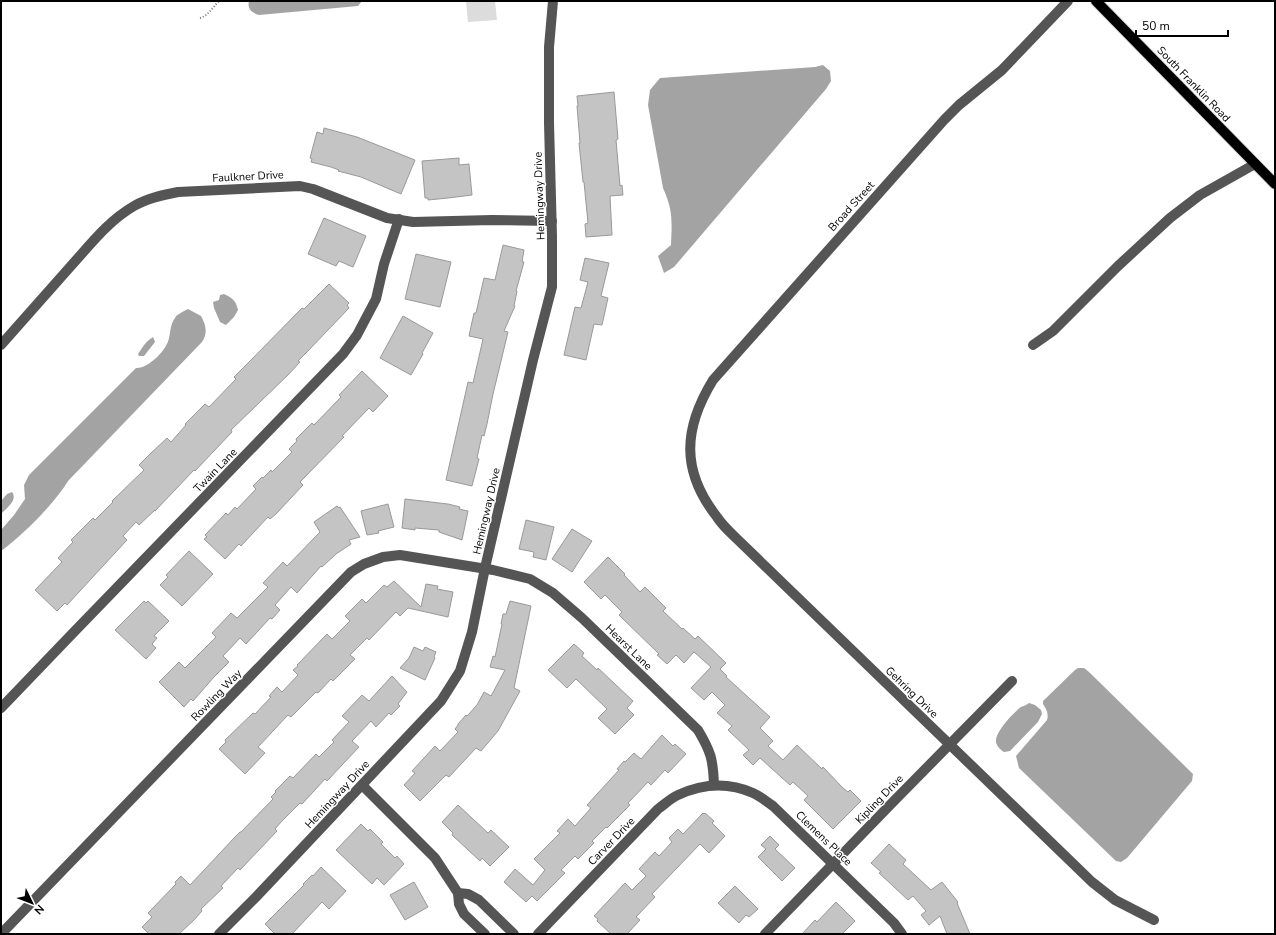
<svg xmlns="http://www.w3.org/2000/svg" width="1276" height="935" font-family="'Nunito Sans',sans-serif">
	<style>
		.green { fill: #dcdcdc }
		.water { fill: #a3a3a3 }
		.building { fill: #c4c4c4; stroke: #999 }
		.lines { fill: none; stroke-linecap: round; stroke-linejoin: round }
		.major-casing { stroke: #dbdbdb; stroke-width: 12 }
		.path { stroke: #777; stroke-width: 2; stroke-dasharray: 1 2; stroke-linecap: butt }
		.minor { stroke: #555; stroke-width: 10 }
		.major { stroke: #000; stroke-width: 10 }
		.labels { text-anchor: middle; stroke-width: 3; stroke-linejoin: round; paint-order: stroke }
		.street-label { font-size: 11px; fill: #000; stroke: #fff }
	</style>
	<rect width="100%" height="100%" fill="#fff"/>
	<!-- green -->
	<path class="green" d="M 466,1 L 495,1 L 497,20 L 468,22 Z"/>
	<!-- water -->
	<g class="water">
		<path d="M 249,1 L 362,1 L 358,6 L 259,15 C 252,13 247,9 249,1 Z"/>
		<path d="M 823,65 L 830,71 L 831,81 L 826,89 L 674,267 L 664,273 L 658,256 L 671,245 C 672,221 673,210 663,188 L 648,105 L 650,90 L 660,78 L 815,67 Z"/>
		<path d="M 224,294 C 233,298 236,301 238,310 L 234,317 L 226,325 L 220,322 L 214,308 L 213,302 L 219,300 L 220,295 Z"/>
		<path d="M 188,309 L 201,316 C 206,325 208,333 202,342 L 68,481 C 54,504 23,535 1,551 L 1,530 L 14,515 L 25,499 L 24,485 L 29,475 L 136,368 C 148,369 167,350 169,338 C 171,330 170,325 175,318 C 177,314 183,312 188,309 Z"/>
		<path d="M 153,337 L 155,342 L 144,356 L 139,356 L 138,354 C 142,348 146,341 153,337 Z"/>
		<path d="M 12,492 C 18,500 7,508 1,514 L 1,501 L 7,494 Z"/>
		<path d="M 1078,668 L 1084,668 L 1089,672 L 1193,774 L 1192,781 L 1127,858 L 1121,862 L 1116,861 L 1019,768 L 1016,756 L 1047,720 C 1049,713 1046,709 1043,704 L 1043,701 L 1075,670 Z"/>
		<path d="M 1029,703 L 1035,705 L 1041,710 L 1042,714 L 1038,722 L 1010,751 L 1004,752 C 1001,750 997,747 996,742 C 995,732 1013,713 1021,707 C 1023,706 1027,705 1029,703 Z"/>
	</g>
	<!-- building -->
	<g class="building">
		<path d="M 614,92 L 618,139 L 616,140 L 620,186 L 622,185 L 623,195 L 610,196 L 612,235 L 586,237 L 585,224 L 588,223 L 584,182 L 583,182 L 579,143 L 580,143 L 577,106 L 578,106 L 577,96 Z"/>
		<path d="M 324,128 L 357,137 L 415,160 L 401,194 L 361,177 L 338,171 L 339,170 L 331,167 L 311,162 L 312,159 L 310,158 L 317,132 L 323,134 Z"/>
		<path d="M 459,158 L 459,165 L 469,164 L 472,195 L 448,198 L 428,200 L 428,198 L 425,198 L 422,161 Z"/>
		<path d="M 324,218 L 366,236 L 353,267 L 339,261 L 336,266 L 308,254 Z"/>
		<path d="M 503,245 L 524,250 L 522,262 L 524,262 L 516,291 L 517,291 L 514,306 L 515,306 L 504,331 L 508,332 L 493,394 L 487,424 L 484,436 L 482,435 L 477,458 L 479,459 L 472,486 L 446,480 L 468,382 L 473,383 L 483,339 L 469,336 L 474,313 L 476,313 L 484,278 L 495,280 Z"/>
		<path d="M 416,254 L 451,262 L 440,307 L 405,299 Z"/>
		<path d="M 585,258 L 609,263 L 601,296 L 608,298 L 602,325 L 594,324 L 586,360 L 564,355 L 575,307 L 581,308 L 588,282 L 580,280 Z"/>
		<path d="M 329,284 L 349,303 L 347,305 L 349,308 L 306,353 L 298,361 L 300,362 L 288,375 L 231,430 L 232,432 L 195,471 L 194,470 L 155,511 L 155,510 L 139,525 L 136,522 L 123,536 L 127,540 L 67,605 L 65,603 L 57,611 L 35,590 L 62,562 L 58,558 L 73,542 L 71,540 L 93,518 L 95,520 L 113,502 L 112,501 L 144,470 L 139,465 L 150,454 L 167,438 L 171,442 L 186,425 L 185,424 L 205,404 L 209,407 L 236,379 L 234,377 L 251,360 L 302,308 L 304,309 Z"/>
		<path d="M 403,316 L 433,333 L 422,353 L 423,354 L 411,375 L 380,358 Z"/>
		<path d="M 362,371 L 388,396 L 373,412 L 369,408 L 342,436 L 344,437 L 300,482 L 303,485 L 277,513 L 270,519 L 268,517 L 241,546 L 239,544 L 225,559 L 204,539 L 207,537 L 205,535 L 226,513 L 228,515 L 235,507 L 237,509 L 256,489 L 253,486 L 262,477 L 263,478 L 271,470 L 272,472 L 292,452 L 289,449 L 297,441 L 296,439 L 312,423 L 314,425 L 341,397 L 339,395 Z"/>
		<path d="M 405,499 L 448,504 L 460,507 L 459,509 L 468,511 L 462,540 L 439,532 L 439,530 L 415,528 L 415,530 L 402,528 Z"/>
		<path d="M 388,504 L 394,527 L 378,531 L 379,533 L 367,535 L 361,511 Z"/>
		<path d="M 337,506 L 339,508 L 340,507 L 360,537 L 349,540 L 351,544 L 336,554 L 322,567 L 321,566 L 297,593 L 291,587 L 275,605 L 280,610 L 272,619 L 270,618 L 246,644 L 240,638 L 223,656 L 229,662 L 214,677 L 193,701 L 191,699 L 184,707 L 159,682 L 179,662 L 185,668 L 216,637 L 212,633 L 231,613 L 237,618 L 268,587 L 263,583 L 283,562 L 287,566 L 320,532 L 314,522 Z"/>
		<path d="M 526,520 L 554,527 L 546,560 L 533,557 L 534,552 L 519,549 Z"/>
		<path d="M 572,529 L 592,541 L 572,572 L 552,559 Z"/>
		<path d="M 189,551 L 213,574 L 182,606 L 160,585 L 168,577 L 166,575 Z"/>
		<path d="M 608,557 L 625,574 L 624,575 L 640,592 L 645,587 L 666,608 L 663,611 L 682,629 L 683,628 L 695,639 L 698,636 L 726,663 L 720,669 L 727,676 L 726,677 L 770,717 L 760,728 L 773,741 L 768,746 L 783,760 L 797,745 L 822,769 L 823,767 L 842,787 L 848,792 L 850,790 L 861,801 L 833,829 L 804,800 L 808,796 L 793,782 L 790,785 L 760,758 L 753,765 L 743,755 L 749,750 L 728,730 L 732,726 L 717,713 L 725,705 L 712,692 L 704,700 L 691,688 L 711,667 L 694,652 L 684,663 L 676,655 L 667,664 L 657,655 L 659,654 L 619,615 L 622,612 L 605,595 L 601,599 L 584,582 Z"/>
		<path d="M 394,581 L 421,607 L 426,584 L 438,586 L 437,589 L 453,592 L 448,617 L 408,608 L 400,616 L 396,612 L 369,640 L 367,638 L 350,655 L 355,659 L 333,681 L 331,679 L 318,693 L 316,692 L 291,717 L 288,715 L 258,747 L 265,753 L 245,774 L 219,749 L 226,742 L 225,740 L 253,713 L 255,714 L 271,697 L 269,696 L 277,687 L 282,692 L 298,675 L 293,670 L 298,666 L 297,665 L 327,634 L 332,639 L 350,621 L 345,616 L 362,599 L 366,603 L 384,585 L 387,587 Z"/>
		<path d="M 144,601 L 146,603 L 148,601 L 169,621 L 154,636 L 157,638 L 152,644 L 156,648 L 146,659 L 115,630 Z"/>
		<path d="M 510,601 L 531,606 L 514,688 L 520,691 L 498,731 L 481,751 L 476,748 L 449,777 L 446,775 L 420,801 L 404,785 L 415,773 L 412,771 L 435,746 L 440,751 L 458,732 L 455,729 L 458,725 L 458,724 L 466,715 L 467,716 L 477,705 L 484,692 L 491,696 L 505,670 L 490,667 L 493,656 L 495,657 L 502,624 L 501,624 L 503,614 L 506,614 Z"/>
		<path d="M 574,644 L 584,653 L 582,656 L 597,670 L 598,668 L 633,701 L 627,708 L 634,715 L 615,734 L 598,718 L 607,709 L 576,679 L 567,688 L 548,670 Z"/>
		<path d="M 414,647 L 423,651 L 425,647 L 436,652 L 434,657 L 435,658 L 425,680 L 400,668 L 409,658 Z"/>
		<path d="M 392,676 L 407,692 L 398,704 L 400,706 L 391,715 L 389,713 L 376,727 L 371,721 L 352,741 L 359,747 L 327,781 L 325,779 L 302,804 L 300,803 L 282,821 L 275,829 L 277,831 L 240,870 L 238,868 L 221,886 L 223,888 L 201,909 L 202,911 L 194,920 L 179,934 L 149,934 L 142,927 L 152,917 L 148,913 L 176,884 L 175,882 L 181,876 L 190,885 L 235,837 L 240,832 L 241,832 L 273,799 L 271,797 L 276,792 L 275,791 L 290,776 L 293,778 L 316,754 L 319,757 L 334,742 L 332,740 L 349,722 L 342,716 L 362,695 L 369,701 Z"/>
		<path d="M 662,735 L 673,746 L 675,744 L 686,754 L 668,773 L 665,770 L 651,785 L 648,782 L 628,803 L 630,805 L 607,828 L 606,827 L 592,841 L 594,843 L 578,859 L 575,856 L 561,870 L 565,873 L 537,901 L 532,896 L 526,902 L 504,882 L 515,869 L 533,885 L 545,870 L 534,859 L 560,833 L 557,831 L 568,819 L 575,826 L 591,808 L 587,805 L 619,770 L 617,769 L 624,761 L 625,762 L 634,753 L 641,759 Z"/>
		<path d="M 458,805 L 488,833 L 491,830 L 509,847 L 490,866 L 482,858 L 480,861 L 452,835 L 453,833 L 442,822 Z"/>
		<path d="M 703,813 L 704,814 L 705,813 L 714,821 L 712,823 L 725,836 L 709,853 L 700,844 L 652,894 L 655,897 L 636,917 L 640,920 L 627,934 L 611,934 L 597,921 L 598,919 L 594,916 L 625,883 L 632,890 L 646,876 L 639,869 L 655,852 L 659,856 L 672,842 L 669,838 L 678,829 L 683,834 Z"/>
		<path d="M 361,824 L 368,831 L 370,829 L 383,842 L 381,844 L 395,858 L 397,856 L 404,864 L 384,885 L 377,878 L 372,884 L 336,850 Z"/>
		<path d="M 770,836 L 779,845 L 775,849 L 795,868 L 782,881 L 758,857 L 766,849 L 761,845 Z"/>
		<path d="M 889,844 L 906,860 L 903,864 L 931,890 L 942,882 L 958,902 L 957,903 L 970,934 L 947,934 L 940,916 L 929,925 L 921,915 L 926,911 L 913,896 L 908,900 L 879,873 L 881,872 L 871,863 Z"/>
		<path d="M 321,867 L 346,891 L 329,909 L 322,902 L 292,934 L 275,934 L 265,924 L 304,885 L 303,884 L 312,875 L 313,876 Z"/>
		<path d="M 414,882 L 428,907 L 405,920 L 390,895 Z"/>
		<path d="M 735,886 L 758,909 L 749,917 L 746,915 L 739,923 L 718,903 Z"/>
		<path d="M 836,902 L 855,921 L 842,934 L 802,934 L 815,920 L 817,922 Z"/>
	</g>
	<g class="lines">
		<defs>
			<path id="major" d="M 1096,1 L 1275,184"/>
		</defs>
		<!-- major casing -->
		<use href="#major" class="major-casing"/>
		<!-- path -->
		<path class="path" d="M 200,18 C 208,16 213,7 219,1"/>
		<!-- minor -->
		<g class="minor">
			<path d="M 1068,1 L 1002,70 L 959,105 L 944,120 L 713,380 C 683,429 681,471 717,517 C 722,525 729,531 736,538 L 1092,882 L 1115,900 L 1154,920"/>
			<path d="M 1,345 C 24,319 47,293 70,267 C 90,245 108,221 134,206 C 148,198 163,195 178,192 L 300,186 L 313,189 L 387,218 L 413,222 L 492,220 L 552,221"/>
			<path d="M 1033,345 L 1053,331 L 1118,266 L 1170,218 L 1200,195 L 1255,164"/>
			<path d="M 1,708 L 72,634 L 343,354 L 357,335 L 376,299 L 384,264 L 399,219"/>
			<path d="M 362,785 L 435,858 L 458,893 L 459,904 L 464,914 L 485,934"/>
			<path d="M 458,893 L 468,894 L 479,900 L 514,934"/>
			<path d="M 1,934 L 351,572 L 364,564 L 383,557 L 400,555 L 493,570 L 530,579 L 553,593 L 582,618 L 698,730 C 711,752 713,759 714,785"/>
			<path d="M 219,934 L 256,897 L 441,701 L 460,671 L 472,632 L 485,568 L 533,360 L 552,287 L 552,237 L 549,123 L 549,47 L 553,1"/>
			<path d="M 538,934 L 658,809 C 665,804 671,798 678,795 C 702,784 728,782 753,793 C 760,796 767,802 773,806 L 894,923 L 902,934"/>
			<path d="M 765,934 L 891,804 L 1012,681"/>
		</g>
		<!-- major -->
		<use href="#major" class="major"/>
	</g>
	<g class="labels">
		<!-- street labels -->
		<g class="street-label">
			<text transform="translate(1194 84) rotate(46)" y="4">South Franklin Road</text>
			<text transform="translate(248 176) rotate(-3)" y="4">Faulkner Drive</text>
			<text transform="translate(539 196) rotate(-92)" y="4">Hemingway Drive</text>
			<text transform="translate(851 206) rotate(-48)" y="4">Broad Street</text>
			<text transform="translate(215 470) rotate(-46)" y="4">Twain Lane</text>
			<text transform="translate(486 511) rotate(-77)" y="4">Hemingway Drive</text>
			<text transform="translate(629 647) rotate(44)" y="4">Hearst Lane</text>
			<text transform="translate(912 692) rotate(44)" y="4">Gehring Drive</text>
			<text transform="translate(216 695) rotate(-46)" y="4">Rowling Way</text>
			<text transform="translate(337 794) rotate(-47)" y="4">Hemingway Drive</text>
			<text transform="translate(879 799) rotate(-46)" y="4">Kipling Drive</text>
			<text transform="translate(824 838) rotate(44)" y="4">Clemens Place</text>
			<text transform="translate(611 841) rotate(-46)" y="4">Carver Drive</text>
		</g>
	</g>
	<!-- border -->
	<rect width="1276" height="935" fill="none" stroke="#000000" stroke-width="4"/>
	<!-- north arrow -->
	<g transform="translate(32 903) rotate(133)" stroke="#ffffff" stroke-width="3" paint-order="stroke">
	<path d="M0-3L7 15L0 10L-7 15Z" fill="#000000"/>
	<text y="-6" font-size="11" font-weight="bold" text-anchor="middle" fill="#000000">N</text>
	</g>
	<!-- scale -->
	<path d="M1136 30v6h92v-6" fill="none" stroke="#000000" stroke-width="2"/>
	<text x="1142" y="30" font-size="12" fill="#000000" stroke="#ffffff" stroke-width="3" paint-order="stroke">50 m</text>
</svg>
